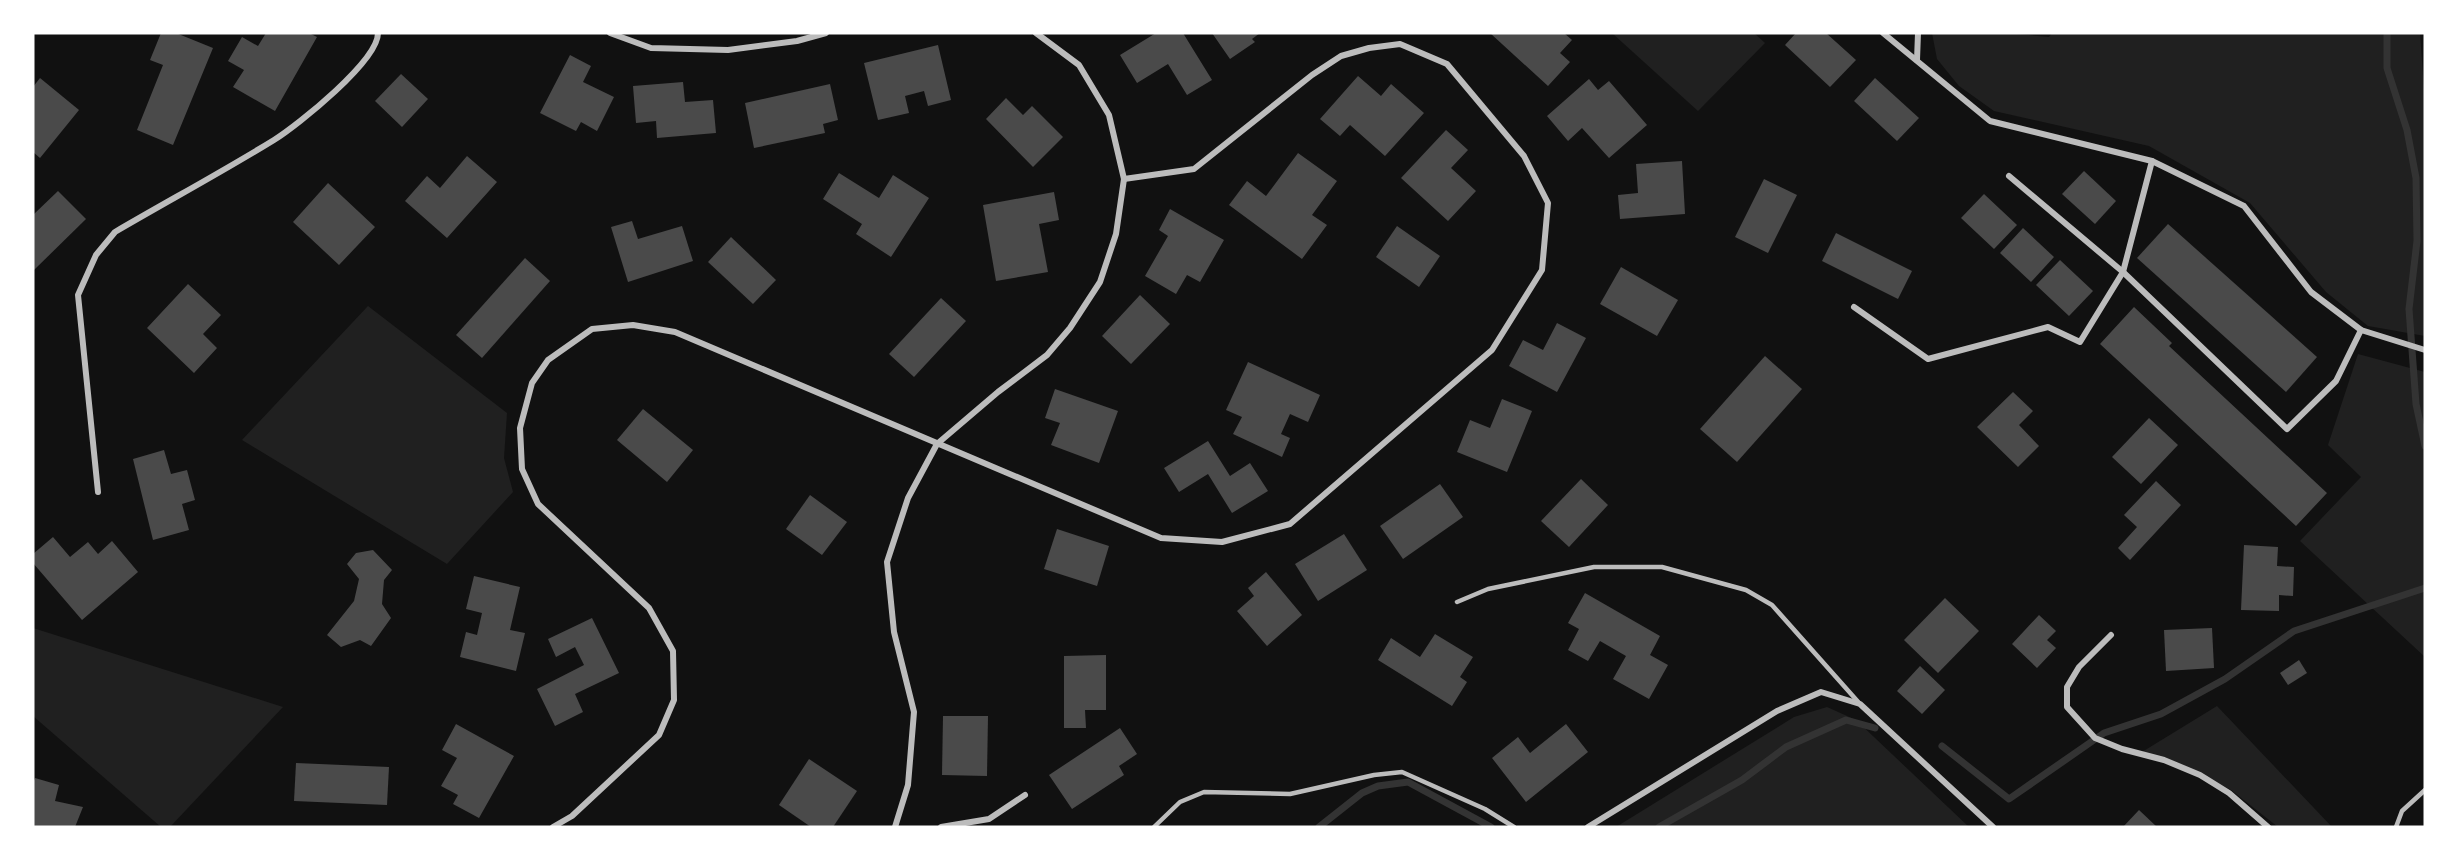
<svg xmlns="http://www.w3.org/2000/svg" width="2458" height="860" font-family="Helvetica,sans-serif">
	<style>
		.green { fill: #202020 }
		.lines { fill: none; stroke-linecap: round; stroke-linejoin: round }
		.stream { stroke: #333; stroke-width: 7 }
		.building { fill: #4a4a4a }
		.service { stroke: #bcbcbc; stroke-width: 4.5 }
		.minor { stroke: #bcbcbc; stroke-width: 6 }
	</style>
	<rect width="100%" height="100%" fill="#111"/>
	<!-- green -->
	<g class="green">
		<path d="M 1612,33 L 1754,33 L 1765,43 L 1698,111 Z"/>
		<path d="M 1932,33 L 2006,33 L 2049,37 L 2052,33 L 2420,33 L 2425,103 L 2425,336 L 2368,326 L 2326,292 L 2250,203 L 2149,146 L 1994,111 L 1959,86 L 1937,59 Z"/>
		<path d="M 368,306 L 507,413 L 504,458 L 513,492 L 447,564 L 242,440 Z"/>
		<path d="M 2358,354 L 2425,372 L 2425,657 L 2300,541 L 2361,477 L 2328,445 Z"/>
		<path d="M 33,628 L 283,707 L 170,827 L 161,827 L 33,716 Z"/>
		<path d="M 2217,706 L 2332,827 L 2278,827 L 2231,790 L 2183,765 L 2142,752 Z"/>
		<path d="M 1827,707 L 1856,720 L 1969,827 L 1616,827 L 1794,717 Z"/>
	</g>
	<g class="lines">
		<!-- stream -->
		<g class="stream">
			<path d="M 2387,33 L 2387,68 L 2407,130 L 2416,178 L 2417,241 L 2409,309 L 2416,404 L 2425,446"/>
			<path d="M 1942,746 L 2009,799 L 2104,733 L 2161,714 L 2225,679 L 2294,631 L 2425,588"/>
			<path d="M 1319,827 L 1362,793 L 1378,786 L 1408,782 L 1491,827"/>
			<path d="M 1659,827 L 1742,780 L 1786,747 L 1846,720 L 1875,728"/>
		</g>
	</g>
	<!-- building -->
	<g class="building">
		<path d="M 161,33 L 176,33 L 213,48 L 173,145 L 137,130 L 163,65 L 150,60 Z"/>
		<path d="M 266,33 L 309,33 L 317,37 L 275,111 L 233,87 L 244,70 L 228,61 L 242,37 L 258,46 Z"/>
		<path d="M 1156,33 L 1183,33 L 1212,80 L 1187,95 L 1168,64 L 1137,83 L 1120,55 Z"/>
		<path d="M 1212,33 L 1260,33 L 1252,39 L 1255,42 L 1230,59 Z"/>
		<path d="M 1490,33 L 1564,33 L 1572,40 L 1560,53 L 1570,62 L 1548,86 Z"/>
		<path d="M 1796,33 L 1826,33 L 1856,60 L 1830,87 L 1785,45 Z"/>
		<path d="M 938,45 L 951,100 L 928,106 L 924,91 L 905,96 L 909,113 L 878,120 L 864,63 Z"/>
		<path d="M 570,55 L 591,66 L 583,82 L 614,97 L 597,131 L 581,122 L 576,131 L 540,113 Z"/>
		<path d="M 401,74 L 428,99 L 402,127 L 375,101 Z"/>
		<path d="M 1358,76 L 1381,96 L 1391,84 L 1424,113 L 1385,156 L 1350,125 L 1340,136 L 1320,119 Z"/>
		<path d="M 40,78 L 79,110 L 40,158 L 33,152 L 33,87 Z"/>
		<path d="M 1875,78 L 1919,118 L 1897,141 L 1854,101 Z"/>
		<path d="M 1589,79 L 1598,90 L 1609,81 L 1647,125 L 1609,158 L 1582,128 L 1568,141 L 1547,116 Z"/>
		<path d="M 683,82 L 685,102 L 713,100 L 716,133 L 657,138 L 656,121 L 636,123 L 633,86 Z"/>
		<path d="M 830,84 L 838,120 L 823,124 L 825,133 L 754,148 L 745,103 Z"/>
		<path d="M 1006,98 L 1023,115 L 1032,106 L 1063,137 L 1033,167 L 986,119 Z"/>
		<path d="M 1446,130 L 1468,150 L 1451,168 L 1476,191 L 1448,221 L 1401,178 Z"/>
		<path d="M 1298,153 L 1337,181 L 1312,215 L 1327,225 L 1302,259 L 1229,205 L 1247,181 L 1266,196 Z"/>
		<path d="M 467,156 L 497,182 L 447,238 L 405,201 L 427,176 L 440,188 Z"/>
		<path d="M 1682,161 L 1685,214 L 1620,219 L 1618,195 L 1638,193 L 1636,164 Z"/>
		<path d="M 2084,171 L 2116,201 L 2095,224 L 2062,194 Z"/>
		<path d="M 839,173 L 879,198 L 893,175 L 929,198 L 891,257 L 856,234 L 862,224 L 823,199 Z"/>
		<path d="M 1764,179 L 1797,195 L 1768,253 L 1735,237 Z"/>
		<path d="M 328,183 L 375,227 L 339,265 L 293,222 Z"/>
		<path d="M 58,191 L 86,219 L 33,271 L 33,215 Z"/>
		<path d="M 1054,192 L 1059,220 L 1039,224 L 1048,272 L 996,281 L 983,205 Z"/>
		<path d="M 1984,194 L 2017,225 L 1994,249 L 1961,218 Z"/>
		<path d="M 1170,209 L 1224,240 L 1200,282 L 1187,275 L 1176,294 L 1145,276 L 1168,236 L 1159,230 Z"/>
		<path d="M 632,221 L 638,239 L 682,226 L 693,261 L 628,282 L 611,227 Z"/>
		<path d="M 2168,224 L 2317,357 L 2286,392 L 2137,258 Z"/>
		<path d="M 1397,226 L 1440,256 L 1419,287 L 1376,257 Z"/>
		<path d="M 2023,228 L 2054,257 L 2031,282 L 2000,253 Z"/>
		<path d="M 1836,233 L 1912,271 L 1898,299 L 1822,261 Z"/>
		<path d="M 731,237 L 776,280 L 753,304 L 708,262 Z"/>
		<path d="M 525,258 L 550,281 L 482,358 L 456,335 Z"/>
		<path d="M 2060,260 L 2093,291 L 2069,316 L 2036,285 Z"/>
		<path d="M 1621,267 L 1678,300 L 1657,336 L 1600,304 Z"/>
		<path d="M 188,284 L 221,315 L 203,334 L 217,348 L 194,373 L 147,328 Z"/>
		<path d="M 1140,295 L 1170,324 L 1131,364 L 1102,336 Z"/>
		<path d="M 941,298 L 966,321 L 914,377 L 889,354 Z"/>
		<path d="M 2134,307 L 2172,343 L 2169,346 L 2327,493 L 2296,526 L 2100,344 Z"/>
		<path d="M 1557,323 L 1586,338 L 1557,392 L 1509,366 L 1523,340 L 1543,350 Z"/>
		<path d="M 1765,356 L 1802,389 L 1737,462 L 1700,429 Z"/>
		<path d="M 1248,362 L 1320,395 L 1308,422 L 1290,414 L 1281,434 L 1290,438 L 1282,457 L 1233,434 L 1242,417 L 1226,410 Z"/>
		<path d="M 1055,389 L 1118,411 L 1099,463 L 1051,445 L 1060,423 L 1045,418 Z"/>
		<path d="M 2013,392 L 2033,411 L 2019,425 L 2039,446 L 2018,467 L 1977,427 Z"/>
		<path d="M 1502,399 L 1532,411 L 1507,472 L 1457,452 L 1470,420 L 1490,428 Z"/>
		<path d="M 643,409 L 693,450 L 667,482 L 617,440 Z"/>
		<path d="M 2149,418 L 2178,445 L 2141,484 L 2112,457 Z"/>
		<path d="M 1208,441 L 1230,476 L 1250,463 L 1268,491 L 1232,513 L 1208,474 L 1179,492 L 1164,468 Z"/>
		<path d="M 164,450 L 171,474 L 187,470 L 195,500 L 182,504 L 189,530 L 153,540 L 133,459 Z"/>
		<path d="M 1581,479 L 1608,505 L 1569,547 L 1541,521 Z"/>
		<path d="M 2156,481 L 2181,505 L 2130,560 L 2118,548 L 2137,527 L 2124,515 Z"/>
		<path d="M 1440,484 L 1463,517 L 1403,559 L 1380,526 Z"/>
		<path d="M 810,495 L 847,522 L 822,555 L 786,529 Z"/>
		<path d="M 1057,529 L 1109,546 L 1097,586 L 1044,569 Z"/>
		<path d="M 1344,534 L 1367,570 L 1318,601 L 1295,564 Z"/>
		<path d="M 53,537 L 70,557 L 88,542 L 98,554 L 112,541 L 138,572 L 82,620 L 33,563 L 33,554 Z"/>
		<path d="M 2244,545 L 2278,547 L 2277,566 L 2294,567 L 2293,596 L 2279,595 L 2279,611 L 2241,610 Z"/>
		<path d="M 373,550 L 392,570 L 384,580 L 382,604 L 391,618 L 371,646 L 360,640 L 341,647 L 327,635 L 354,601 L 359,579 L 347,564 L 356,553 Z"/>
		<path d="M 1266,572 L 1302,615 L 1267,646 L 1237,611 L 1254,596 L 1248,588 Z"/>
		<path d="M 474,576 L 520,587 L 510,630 L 525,633 L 516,671 L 460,657 L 466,632 L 477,635 L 482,613 L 466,609 Z"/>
		<path d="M 1585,593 L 1660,636 L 1650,655 L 1668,665 L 1649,699 L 1613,679 L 1626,656 L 1600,641 L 1588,661 L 1568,650 L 1579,629 L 1568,623 Z"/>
		<path d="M 1945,598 L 1979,631 L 1938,673 L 1904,640 Z"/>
		<path d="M 2039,615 L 2056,631 L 2047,640 L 2056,648 L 2037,668 L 2012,644 Z"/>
		<path d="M 592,618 L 619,673 L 575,694 L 583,712 L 555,726 L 537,689 L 584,665 L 575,647 L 556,657 L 548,639 Z"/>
		<path d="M 2212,628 L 2214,668 L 2166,671 L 2164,630 Z"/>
		<path d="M 1435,634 L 1473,657 L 1460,677 L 1467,682 L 1452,706 L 1378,660 L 1391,638 L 1420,657 Z"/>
		<path d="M 1106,655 L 1106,710 L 1085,710 L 1086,728 L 1064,728 L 1064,656 Z"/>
		<path d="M 2299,660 L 2307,673 L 2288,685 L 2280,673 Z"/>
		<path d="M 1920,666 L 1945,690 L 1922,714 L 1897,691 Z"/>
		<path d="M 943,716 L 988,716 L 987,776 L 942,775 Z"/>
		<path d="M 456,724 L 514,756 L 479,818 L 453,804 L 458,795 L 441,786 L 457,758 L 442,750 Z"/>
		<path d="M 1566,724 L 1588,752 L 1526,802 L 1492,758 L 1518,737 L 1530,753 Z"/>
		<path d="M 1120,728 L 1137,754 L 1119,766 L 1124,775 L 1072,809 L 1049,775 Z"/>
		<path d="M 809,759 L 857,791 L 833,827 L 811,827 L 779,805 Z"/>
		<path d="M 296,763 L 389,767 L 387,805 L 294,801 Z"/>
		<path d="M 35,778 L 59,785 L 55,801 L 83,807 L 75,827 L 33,827 L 33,783 Z"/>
		<path d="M 2139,810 L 2157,827 L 2123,827 Z"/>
	</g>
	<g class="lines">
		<!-- service -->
		<g class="service">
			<path d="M 1457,602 L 1488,589 L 1594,567 L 1662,567 L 1746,590 L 1772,605 L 1860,704"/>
			<path d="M 1154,827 L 1180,802 L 1204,792 L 1290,794 L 1374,775 L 1402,772 L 1485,809 L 1514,827"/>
			<path d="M 2396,827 L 2402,811 L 2425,790"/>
		</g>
		<!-- minor -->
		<g class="minor">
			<path d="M 610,33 L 651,48 L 728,50 L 797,41 L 826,33"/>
			<path d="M 1883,33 L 1990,121 L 2152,161 L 2244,206 L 2311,292 L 2361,330 L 2425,350"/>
			<path d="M 1917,60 L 1918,33"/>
			<path d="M 2009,176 L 2123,272 L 2287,429 L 2336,381 L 2361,330"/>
			<path d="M 1854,307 L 1928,359 L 2048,327 L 2080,342 L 2123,272 L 2152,161"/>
			<path d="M 98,492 L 78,295 L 96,255 L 115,232 C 168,201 222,172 274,140 C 298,125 378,61 378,33"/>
			<path d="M 2111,635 L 2079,667 L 2067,687 L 2067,707 L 2095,738 L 2122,749 L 2164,760 L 2200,775 L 2229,793 L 2268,827"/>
			<path d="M 553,827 L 572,816 L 659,735 L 674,700 L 673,651 L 649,608 L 538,504 L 522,469 L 520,428 L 532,383 L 548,360 L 592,329 L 633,325 L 675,332 L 1161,538 L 1222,542 L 1290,524 L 1492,350 L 1542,270 L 1548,203 L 1524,156 L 1447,64 L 1400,44 L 1369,48 L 1341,56 L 1312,75 L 1194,169 L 1124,179"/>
			<path d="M 895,827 L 908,785 L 914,712 L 894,632 L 887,562 L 908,498 L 937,444 L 998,392 L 1047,355 L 1070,328 L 1100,282 L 1116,234 L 1124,179 L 1109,115 L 1079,65 L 1036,33"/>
			<path d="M 941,827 L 989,819 L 1025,795"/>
			<path d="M 1588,827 L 1777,711 L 1821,692 L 1860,704 L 1993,827"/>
		</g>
	</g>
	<!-- border -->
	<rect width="2458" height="860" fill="none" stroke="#ffffff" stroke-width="69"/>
</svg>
